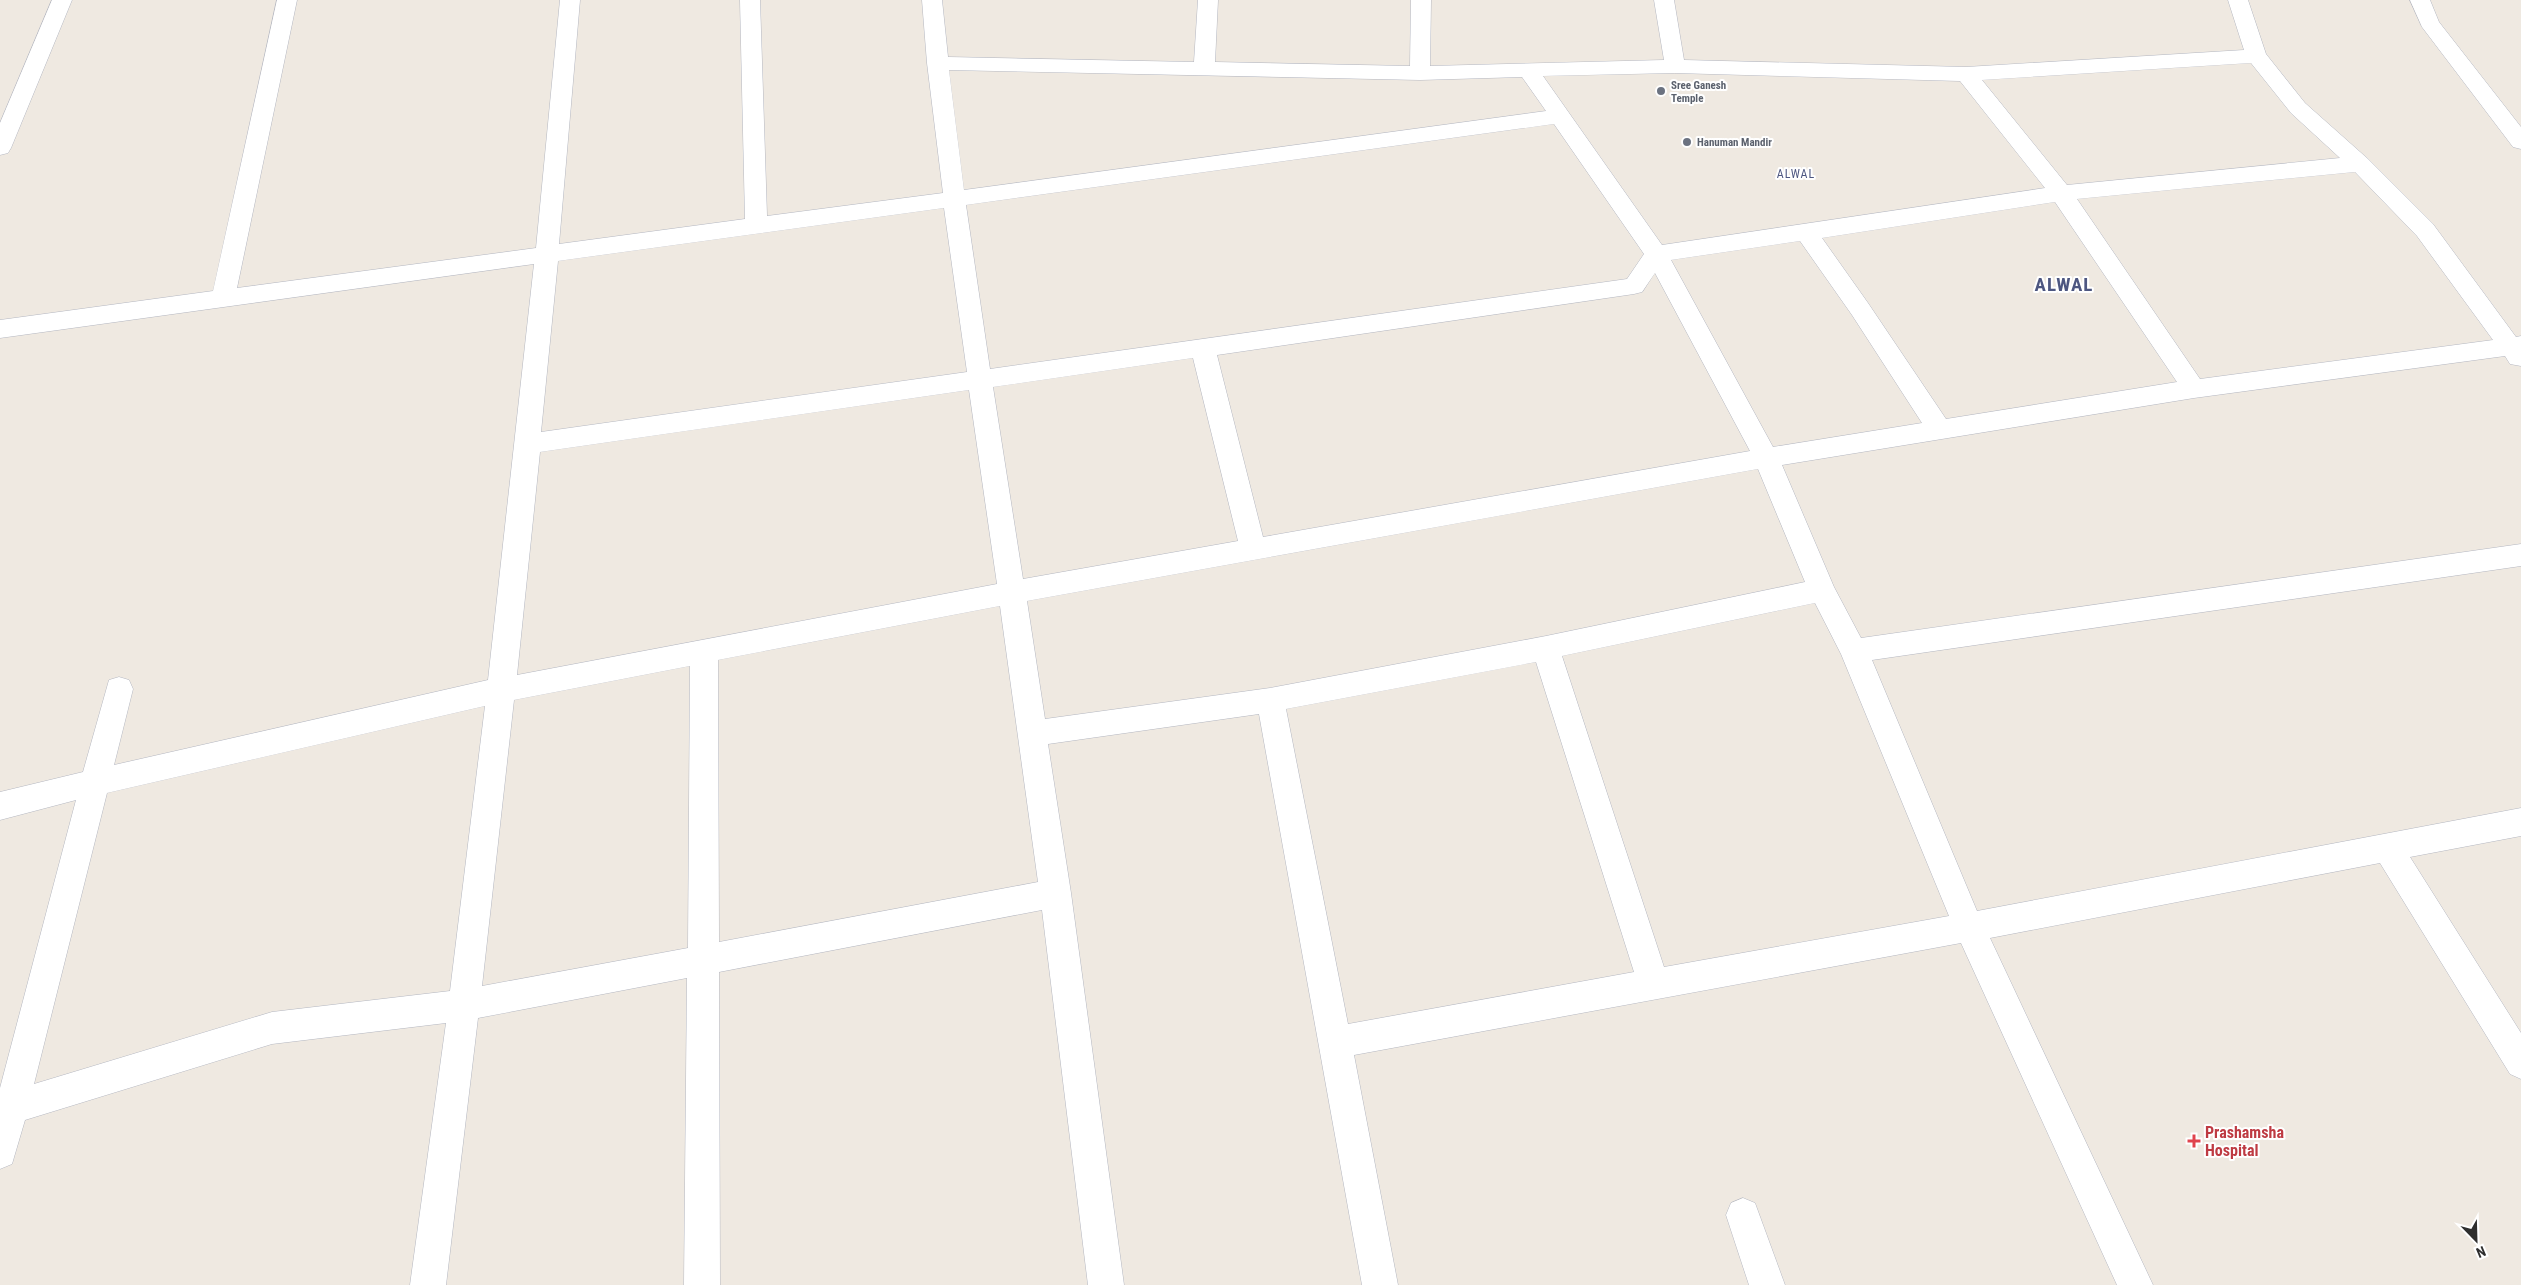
<svg xmlns="http://www.w3.org/2000/svg" width="2521" height="1285" font-family="'Roboto Condensed',sans-serif">
	<style>
		.lines { fill: none; stroke-linecap: round; stroke-linejoin: round }
		.street-casing { stroke: #b4b7c1; stroke-width: 1 }
		.street { fill: #fff; fill-rule: evenodd }
		.worship-dot { fill: #6b7280; stroke: #fff; stroke-width: 2 }
		.health-dot { fill: #e0444e; stroke: #fff; stroke-width: 2 }
		.labels { text-anchor: middle; stroke-width: 4; stroke-linejoin: round; paint-order: stroke }
		.far-worship-label { font-size: 11px; font-weight: bold; fill: #5b616d; stroke: #fff; text-anchor: start }
		.far-neighbourhood-label { font-size: 12px; letter-spacing: 1px; fill: #4d5680; stroke: #fff }
		.near-health-label { font-size: 16px; font-weight: bold; fill: #be3a42; stroke: #fff; text-anchor: start }
		.district-label { font-size: 19px; font-weight: bold; letter-spacing: 1px; fill: #4d5680; stroke: #fff }
	</style>
	<rect width="100%" height="100%" fill="#efe9e1"/>
	<g class="lines">
		<defs>
			<g id="street">
				<path d="M 52,0 L 72,0 L 11,148 L 8,153 L 0,155 L 0,123 Z"/>
				<path d="M 277,0 L 297,0 L 237,288 L 536,248 L 560,0 L 580,0 L 559,244 L 745,219 L 740,0 L 760,0 L 767,216 L 943,193 L 927,63 L 922,0 L 942,0 L 948,57 L 1194,62 L 1198,0 L 1218,0 L 1215,62 L 1410,66 L 1411,0 L 1431,0 L 1430,66 L 1664,60 L 1654,0 L 1674,0 L 1684,60 L 1966,67 L 2244,50 L 2228,0 L 2248,0 L 2266,54 L 2305,103 L 2368,159 L 2433,224 L 2516,337 L 2521,336 L 2521,366 L 2510,364 L 2505,356 L 2194,398 L 1782,465 L 1834,587 L 1861,638 L 2521,544 L 2521,566 L 1872,660 L 1977,911 L 2521,808 L 2521,836 L 2410,857 L 2521,1033 L 2521,1079 L 2510,1074 L 2380,863 L 1990,938 L 2153,1285 L 2117,1285 L 1961,943 L 1354,1055 L 1398,1285 L 1362,1285 L 1259,714 L 1048,744 L 1071,893 L 1124,1285 L 1088,1285 L 1042,910 L 719,972 L 720,1285 L 684,1285 L 687,978 L 478,1018 L 446,1285 L 410,1285 L 446,1023 L 272,1044 L 25,1120 L 12,1164 L 0,1169 L 0,1088 L 76,800 L 0,820 L 0,792 L 83,772 L 109,680 L 119,677 L 129,680 L 133,689 L 114,765 L 488,680 L 534,264 L 0,338 L 0,320 L 213,291 ZM 2251,63 L 2291,113 L 2340,158 L 2067,185 L 1982,80 ZM 949,70 L 1420,80 L 1522,77 L 1546,111 L 964,190 ZM 1675,73 L 1960,81 L 2045,188 L 1662,245 L 1543,76 ZM 1554,124 L 1644,254 L 1627,279 L 990,369 L 966,205 ZM 2355,172 L 2417,236 L 2493,340 L 2200,379 L 2077,199 ZM 2055,202 L 2177,382 L 1946,419 L 1868,303 L 1822,238 ZM 944,208 L 967,372 L 541,432 L 558,261 ZM 1800,241 L 1852,315 L 1922,423 L 1773,447 L 1671,260 ZM 1655,273 L 1750,451 L 1263,537 L 1217,355 L 1634,294 L 1642,292 ZM 1193,358 L 1238,541 L 1023,579 L 993,387 ZM 969,390 L 997,584 L 517,675 L 540,452 ZM 1758,469 L 1805,582 L 1546,636 L 1270,688 L 1045,719 L 1027,601 ZM 1815,603 L 1841,654 L 1949,916 L 1664,967 L 1562,656 ZM 1000,606 L 1038,882 L 719,942 L 718,660 ZM 1536,662 L 1634,972 L 1348,1024 L 1286,709 ZM 690,666 L 688,948 L 482,986 L 514,700 ZM 485,706 L 450,991 L 272,1012 L 34,1084 L 107,793 Z"/>
				<path d="M 2410,0 L 2430,0 L 2439,22 L 2521,127 L 2521,149 L 2513,147 L 2422,27 Z"/>
				<path d="M 1743,1198 L 1755,1203 L 1785,1285 L 1749,1285 L 1726,1215 L 1731,1203 Z"/>
			</g>
		</defs>
		<!-- street casing -->
		<use href="#street" class="street-casing"/>
		<!-- street -->
		<use href="#street" class="street"/>
	</g>
	<!-- markers -->
	<g class="worship-dot">
		<circle cx="1661" cy="91" r="5"/>
		<circle cx="1687" cy="142" r="5"/>
	</g>
	<path class="health-dot" d="M2191.5 1133.5h5v5h5v5h-5v5h-5v-5h-5v-5h5z"/>
	<g class="labels">
		<!-- far-worship labels -->
		<g class="far-worship-label">
			<text x="1671" y="89">Sree Ganesh<tspan x="1671" dy="13">Temple</tspan></text>
			<text x="1697" y="146">Hanuman Mandir</text>
		</g>
		<!-- far-neighbourhood labels -->
		<g class="far-neighbourhood-label">
			<text x="1796" y="178">ALWAL</text>
		</g>
		<!-- near-health labels -->
		<g class="near-health-label">
			<text x="2205" y="1138">Prashamsha<tspan x="2205" dy="18">Hospital</tspan></text>
		</g>
		<!-- district labels -->
		<g class="district-label">
			<text x="2064" y="291">ALWAL</text>
		</g>
	</g>
	<!-- north arrow -->
	<g transform="translate(2476 1240) rotate(157)" stroke="#ffffff" stroke-width="4" paint-order="stroke">
	<path d="M0-4L9 19L0 12L-9 19Z" fill="#2e2e2e"/>
	<text y="-8" font-size="14" font-weight="bold" text-anchor="middle" fill="#2e2e2e">N</text>
	</g>
</svg>
